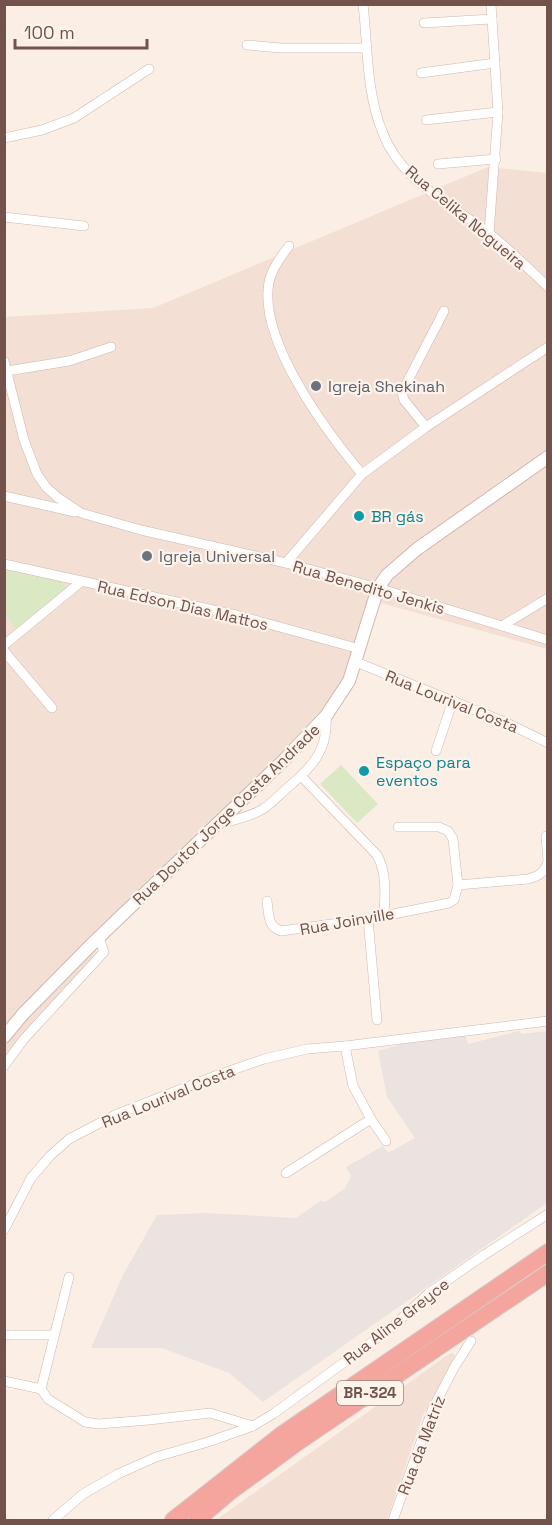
<svg xmlns="http://www.w3.org/2000/svg" width="552" height="1525" font-family="'Space Grotesk',sans-serif">
	<style>
		.residential { fill: #f3dfd4 }
		.industrial { fill: #ebe3df }
		.green { fill: #dae9c4 }
		.lines { fill: none; stroke-linecap: round; stroke-linejoin: round }
		.street-casing { stroke: #cfb7af; stroke-width: 10 }
		.secondary-casing { stroke: #d1b6ac; stroke-width: 14 }
		.highway-casing { stroke: #d8cfcd; stroke-width: 18 }
		.street { stroke: #fff; stroke-width: 9 }
		.secondary { stroke: #fff; stroke-width: 12 }
		.highway { stroke: #f3a59e; stroke-width: 16 }
		.worship-dot { fill: #6b7280; stroke: #fef3eb; stroke-width: 2 }
		.culture-dot { fill: #0f9aa8; stroke: #fef3eb; stroke-width: 2 }
		.labels { text-anchor: middle; stroke-width: 4.5; stroke-linejoin: round; paint-order: stroke }
		.shield { fill: #fef3eb; stroke: #9d827b; stroke-width: 1.5 }
		.shield-label { font-size: 15px; font-weight: bold; fill: #73524b }
		.street-label { font-size: 16px; fill: #73524b; stroke: #fef3eb }
		.worship-label { font-size: 16px; fill: #5b616d; stroke: #fef3eb; text-anchor: start }
		.culture-label { font-size: 16px; fill: #0d838f; stroke: #fef3eb; text-anchor: start }
	</style>
	<rect width="100%" height="100%" fill="#fbefe5"/>
	<!-- residential -->
	<g class="residential">
		<path d="M 488,167 L 547,173 L 547,649 L 374,601 L 347,684 L 317,733 L 104,937 L 87,966 L 5,1056 L 5,317 L 153,308 Z"/>
		<path d="M 452,1352 L 456,1357 L 423,1415 L 387,1520 L 216,1520 Z"/>
	</g>
	<!-- industrial -->
	<path class="industrial" d="M 519,1031 L 522,1034 L 547,1031 L 547,1203 L 263,1402 L 229,1373 L 162,1348 L 91,1348 L 123,1275 L 157,1215 L 206,1213 L 296,1218 L 320,1201 L 325,1202 L 345,1188 L 351,1176 L 346,1167 L 383,1146 L 388,1153 L 415,1138 L 387,1097 L 378,1051 L 402,1044 L 465,1035 L 468,1044 Z"/>
	<!-- green -->
	<g class="green">
		<path d="M 5,570 L 62,582 L 66,588 L 16,629 L 5,615 Z"/>
		<path d="M 341,765 L 378,804 L 357,823 L 320,784 Z"/>
	</g>
	<g class="lines">
		<defs>
			<g id="street">
				<path d="M 363,4 C 368,47 366,91 382,131 C 400,181 451,204 490,234 C 510,250 529,269 548,287"/>
				<path d="M 424,23 L 492,19"/>
				<path d="M 247,45 L 280,48 L 367,48"/>
				<path d="M 421,73 L 495,63"/>
				<path d="M 426,120 L 498,112"/>
				<path d="M 4,138 L 42,130 L 74,118 L 149,69"/>
				<path d="M 438,164 L 496,159"/>
				<path d="M 4,217 L 84,226"/>
				<path d="M 489,233 L 498,112 L 491,4"/>
				<path d="M 289,246 C 281,256 272,268 269,282 C 258,340 326,431 362,474"/>
				<path d="M 4,361 L 24,440 L 37,474 L 46,487 L 57,497 L 81,513 L 141,530 L 286,563 L 378,588 L 548,640"/>
				<path d="M 7,371 L 69,361 L 111,347"/>
				<path d="M 426,427 L 404,400 L 402,392 L 444,311"/>
				<path d="M 4,496 L 75,512"/>
				<path d="M 286,563 L 362,474 L 426,427 L 548,347"/>
				<path d="M 4,564 L 236,615 L 360,649"/>
				<path d="M 502,626 L 548,598"/>
				<path d="M 4,645 L 82,581"/>
				<path d="M 4,651 L 52,708"/>
				<path d="M 356,662 L 507,723 L 548,743"/>
				<path d="M 436,751 L 453,700"/>
				<path d="M 301,776 L 377,855 C 387,873 385,895 384,915"/>
				<path d="M 219,824 C 234,820 250,817 263,809 C 271,804 278,796 285,790 C 310,769 329,751 326,716"/>
				<path d="M 546,836 L 548,861"/>
				<path d="M 458,885 L 528,879 C 539,876 544,873 548,862"/>
				<path d="M 267,901 C 269,914 267,926 281,931 L 368,919 L 449,903 L 454,900 L 458,885 L 453,839 L 448,831 L 439,827 L 398,827"/>
				<path d="M 368,919 L 377,1020"/>
				<path d="M 345,1046 L 353,1086 L 371,1119 L 386,1141"/>
				<path d="M 4,1066 L 24,1039 L 104,952 L 99,938"/>
				<path d="M 286,1173 L 371,1119"/>
				<path d="M 4,1230 L 31,1178 L 50,1156 L 69,1139 L 115,1115 L 215,1076 L 264,1059 L 307,1049 L 345,1046 L 548,1021"/>
				<path d="M 4,1335 L 54,1335"/>
				<path d="M 4,1381 L 41,1389"/>
				<path d="M 41,1389 L 48,1399 L 85,1422 L 98,1424 L 149,1420 L 210,1413 L 253,1426"/>
				<path d="M 41,1389 L 69,1277"/>
				<path d="M 53,1520 L 83,1494 L 118,1474 L 156,1457 L 208,1442 L 253,1426 L 273,1414 L 390,1329 L 429,1293 L 484,1255 L 548,1214"/>
				<path d="M 393,1520 L 433,1408 L 455,1366 L 471,1341"/>
			</g>
			<path id="secondary" d="M 4,1037 L 23,1014 L 93,943 L 285,759 L 326,716 L 349,681 L 378,588 L 387,575 L 417,549 L 548,457"/>
			<g id="highway">
				<path d="M 173,1520 L 281,1435 L 548,1252"/>
				<path d="M 197,1520 L 231,1491 L 301,1440 L 548,1273"/>
			</g>
		</defs>
		<!-- street casing -->
		<use href="#street" class="street-casing"/>
		<!-- secondary casing -->
		<use href="#secondary" class="secondary-casing"/>
		<!-- highway casing -->
		<use href="#highway" class="highway-casing"/>
		<!-- street -->
		<use href="#street" class="street"/>
		<!-- secondary -->
		<use href="#secondary" class="secondary"/>
		<!-- highway -->
		<use href="#highway" class="highway"/>
	</g>
	<!-- markers -->
	<g class="worship-dot">
		<circle cx="316" cy="386" r="6"/>
		<circle cx="147" cy="556" r="6"/>
	</g>
	<g class="culture-dot">
		<circle cx="359" cy="516" r="6"/>
		<circle cx="364" cy="771" r="6"/>
	</g>
	<g class="labels">
		<!-- shield labels -->
		<rect class="shield" x="337" y="1381" width="66" height="24" rx="4.5"/>
		<g class="shield-label">
			<text x="370" y="1398">BR-324</text>
		</g>
		<!-- street labels -->
		<g class="street-label">
			<text transform="translate(466 217) rotate(40)" y="6">Rua Celika Nogueira</text>
			<text transform="translate(369 587) rotate(16)" y="6">Rua Benedito Jenkis</text>
			<text transform="translate(183 605) rotate(13)" y="6">Rua Edson Dias Mattos</text>
			<text transform="translate(452 701) rotate(22)" y="6">Rua Lourival Costa</text>
			<text transform="translate(226 814) rotate(-44)" y="6">Rua Doutor Jorge Costa Andrade</text>
			<text transform="translate(347 921) rotate(-10)" y="6">Rua Joinville</text>
			<text transform="translate(168 1096) rotate(-22)" y="6">Rua Lourival Costa</text>
			<text transform="translate(396 1321) rotate(-38)" y="6">Rua Aline Greyce</text>
			<text transform="translate(421 1445) rotate(-69)" y="6">Rua da Matriz</text>
		</g>
		<!-- worship labels -->
		<g class="worship-label">
			<text x="328" y="392">Igreja Shekinah</text>
			<text x="159" y="562">Igreja Universal</text>
		</g>
		<!-- culture labels -->
		<g class="culture-label">
			<text x="371" y="522">BR gás</text>
			<text x="376" y="768">Espaço para<tspan x="376" dy="18">eventos</tspan></text>
		</g>
	</g>
	<!-- border -->
	<rect width="552" height="1525" fill="none" stroke="#73524b" stroke-width="12"/>
	<!-- scale -->
	<path d="M15 39v9h132v-9" fill="none" stroke="#73524b" stroke-width="3"/>
	<text x="24" y="39" font-size="18" fill="#73524b" stroke="#fef3eb" stroke-width="4.5" paint-order="stroke">100 m</text>
</svg>
